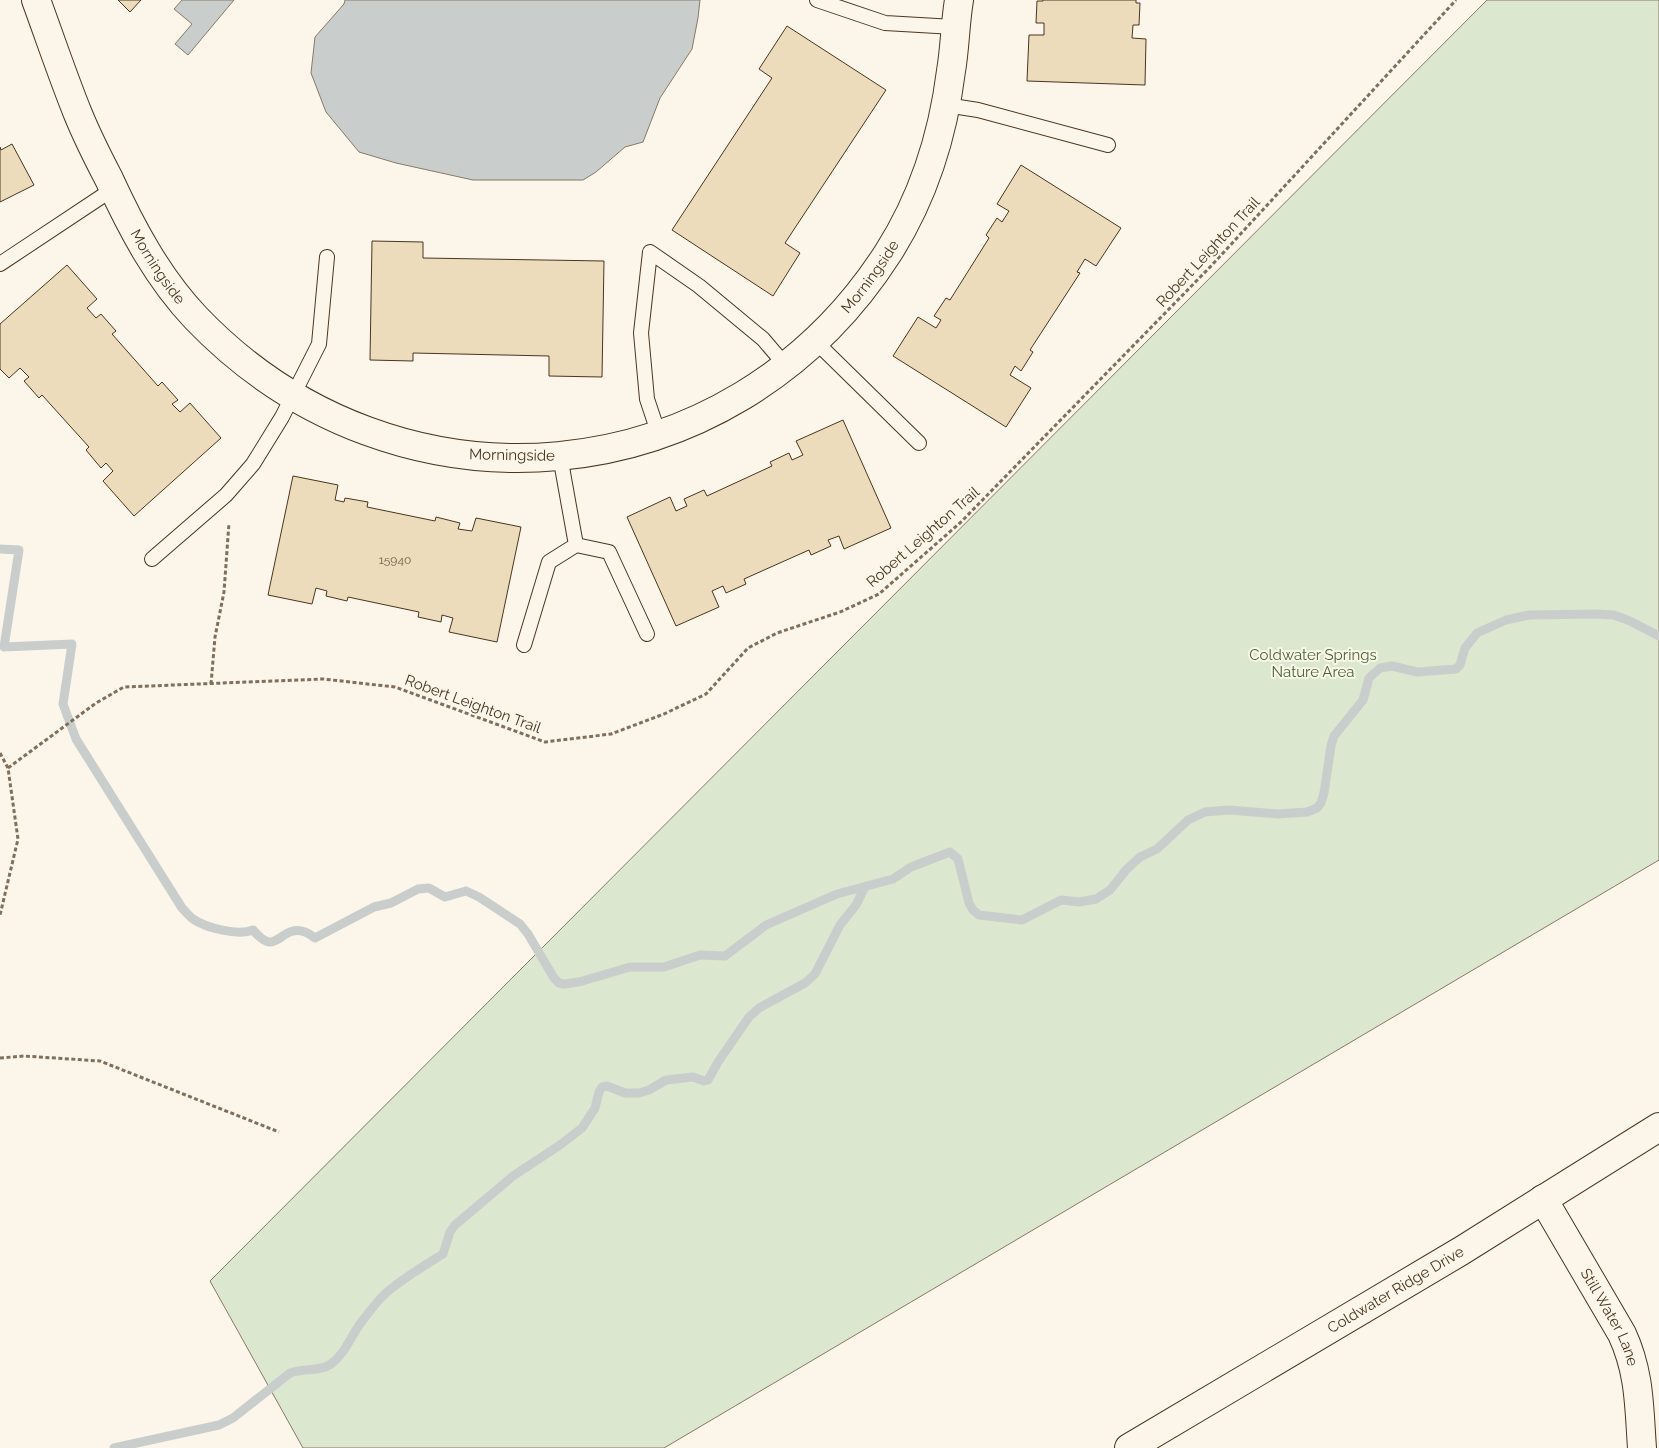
<svg xmlns="http://www.w3.org/2000/svg" width="1659" height="1448" font-family="Raleway,sans-serif">
	<style>
		.green { fill: #dce7d0; stroke: #887966 }
		.water { fill: #c9cecd; stroke: #887966 }
		.lines { fill: none; stroke-linecap: round; stroke-linejoin: round }
		.stream { stroke: #c9cecd; stroke-width: 9 }
		.building { fill: #ecdcbc; stroke: #4a3520 }
		.lane-casing { stroke: #4a3520; stroke-width: 16 }
		.street-casing { stroke: #4a3520; stroke-width: 30 }
		.path { stroke: #7f6f5c; stroke-width: 3; stroke-dasharray: 4 2.5; stroke-linecap: butt }
		.lane { stroke: #fbf6e9; stroke-width: 14 }
		.street { stroke: #fbf6e9; stroke-width: 28 }
		.labels { text-anchor: middle; stroke-width: 4; stroke-linejoin: round; paint-order: stroke }
		.number-label { font-size: 12px; fill: #725f47 }
		.street-label { font-size: 15px; fill: #4a3520; stroke: #fbf6e9 }
		.park-label { font-size: 15px; fill: #436837; stroke: #fbf6e9 }
	</style>
	<rect width="100%" height="100%" fill="#fbf6e9"/>
	<!-- green -->
	<path class="green" d="M 1487,0 L 1659,0 L 1659,860 L 664,1448 L 303,1448 L 210,1281 Z"/>
	<!-- water -->
	<g class="water">
		<path d="M 182,0 L 234,0 L 188,55 L 175,44 L 192,24 L 174,9 Z"/>
		<path d="M 345,0 L 700,0 L 698,18 L 692,49 L 660,98 L 643,142 L 625,147 L 596,172 L 583,180 L 473,180 L 396,163 L 359,152 L 326,112 L 311,73 L 315,37 L 344,4 Z"/>
	</g>
	<g class="lines">
		<!-- stream -->
		<g class="stream">
			<path d="M 0,549 L 19,550 L 4,647 L 72,644 L 63,704 L 76,739 L 182,908 C 185,911 189,916 193,919 C 206,928 238,936 253,930 C 278,960 279,923 305,932 C 308,933 312,936 315,938 L 374,907 L 391,903 L 418,889 L 429,888 L 445,897 L 466,891 L 479,897 L 520,924 L 528,934 L 554,978 L 559,983 L 564,984 L 579,982 L 630,967 L 664,967 L 700,955 L 725,956 L 766,925 L 837,894 L 893,879 L 911,867 L 950,852 L 958,859 L 969,903 L 973,910 L 979,915 L 1022,920 L 1061,900 L 1079,902 L 1096,899 L 1110,890 L 1126,870 L 1140,857 L 1157,849 L 1188,820 L 1205,812 L 1229,810 L 1278,814 L 1307,812 L 1317,808 L 1321,803 L 1324,793 L 1331,746 L 1334,736 L 1363,700 L 1369,678 L 1380,668 L 1392,666 L 1417,672 L 1456,669 L 1460,665 L 1465,648 L 1477,633 L 1506,620 L 1529,615 L 1596,614 L 1614,615 L 1630,621 L 1659,636"/>
			<path d="M 114,1448 L 219,1425 L 233,1418 L 290,1373 C 303,1368 320,1372 331,1364 C 346,1353 352,1333 363,1320 C 370,1311 377,1301 386,1293 C 403,1278 424,1266 443,1254 L 450,1232 L 455,1225 L 513,1176 L 560,1145 L 582,1128 L 595,1108 L 599,1092 L 602,1087 L 607,1086 L 625,1093 L 639,1093 L 649,1090 L 666,1080 L 693,1077 L 704,1081 L 708,1080 L 718,1062 L 749,1017 L 759,1008 L 805,983 L 815,974 L 840,925 L 856,905 L 865,887"/>
		</g>
	</g>
	<!-- building -->
	<g class="building">
		<path d="M 118,0 L 141,0 L 130,12 Z"/>
		<path d="M 1043,0 L 1136,0 L 1136,3 L 1140,3 L 1139,25 L 1133,25 L 1132,38 L 1146,39 L 1145,85 L 1027,81 L 1029,35 L 1044,35 L 1044,23 L 1036,23 L 1037,1 L 1043,1 Z"/>
		<path d="M 787,26 L 886,90 L 785,243 L 800,253 L 773,296 L 672,230 L 772,78 L 759,69 Z"/>
		<path d="M 12,144 L 34,185 L 0,202 L 0,147 L 1,150 Z"/>
		<path d="M 1021,165 L 1121,228 L 1096,266 L 1085,259 L 1077,272 L 1080,273 L 1030,350 L 1033,352 L 1021,371 L 1015,366 L 1010,375 L 1031,388 L 1006,427 L 893,356 L 918,317 L 936,328 L 941,320 L 934,316 L 946,298 L 950,300 L 989,238 L 986,235 L 997,218 L 1002,222 L 1009,211 L 997,204 Z"/>
		<path d="M 372,241 L 423,242 L 423,258 L 604,261 L 602,377 L 549,376 L 549,356 L 413,353 L 413,361 L 370,360 Z"/>
		<path d="M 67,265 L 97,299 L 87,308 L 96,318 L 101,314 L 116,331 L 112,334 L 158,386 L 162,382 L 178,400 L 172,404 L 180,412 L 190,403 L 221,438 L 134,516 L 103,481 L 113,471 L 106,463 L 101,468 L 86,450 L 89,447 L 42,395 L 39,398 L 24,381 L 29,377 L 20,368 L 9,378 L 0,369 L 0,324 Z"/>
		<path d="M 843,420 L 891,528 L 844,549 L 839,536 L 828,540 L 831,546 L 811,555 L 809,550 L 744,579 L 746,584 L 726,593 L 723,586 L 712,591 L 719,607 L 676,626 L 627,517 L 670,497 L 676,511 L 687,506 L 684,499 L 704,490 L 707,496 L 772,466 L 770,462 L 789,453 L 792,460 L 803,455 L 796,441 Z"/>
		<path d="M 293,476 L 338,485 L 335,500 L 344,502 L 345,498 L 368,502 L 367,507 L 435,521 L 436,517 L 460,523 L 458,529 L 472,531 L 476,518 L 521,527 L 497,642 L 449,632 L 453,618 L 442,615 L 441,622 L 418,617 L 419,612 L 348,597 L 347,601 L 326,596 L 327,591 L 316,588 L 312,604 L 268,595 Z"/>
	</g>
	<g class="lines">
		<defs>
			<g id="lane">
				<path d="M 817,0 L 885,23 L 954,27"/>
				<path d="M 946,105 L 978,110 L 1108,145"/>
				<path d="M 0,264 L 113,189"/>
				<path d="M 815,341 L 919,443"/>
				<path d="M 659,435 L 647,399 L 641,333 L 650,252 L 699,286 L 763,339 L 786,366"/>
				<path d="M 576,545 L 609,552 L 647,634"/>
				<path d="M 152,559 L 226,495 L 253,464 L 282,417 L 319,344 L 327,257"/>
				<path d="M 524,645 L 549,562 L 576,545 L 560,456"/>
			</g>
			<g id="street">
				<path id="s1" d="M 36,0 C 50,38 63,77 78,114 C 87,136 98,158 109,179 C 132,229 158,278 196,318 C 397,528 731,498 888,253 C 923,198 943,135 951,71 C 955,48 955,24 959,0"/>
				<path id="s2" d="M 1543,1199 L 1622,1334 C 1640,1373 1639,1407 1642,1448"/>
				<path id="s3" d="M 1129,1448 L 1461,1251 L 1659,1127"/>
			</g>
		</defs>
		<!-- lane casing -->
		<use href="#lane" class="lane-casing"/>
		<!-- street casing -->
		<use href="#street" class="street-casing"/>
		<!-- path -->
		<g class="path">
			<path d="M 211,684 L 215,637 L 224,592 L 229,523"/>
			<path d="M 0,753 L 8,768 L 18,839 L 0,915"/>
			<path d="M 8,768 L 96,703 L 124,687 L 323,679 L 395,687 L 545,742 L 611,734 L 664,714 L 706,694 L 748,648 L 777,633 L 840,612 L 879,594 L 961,522 L 1212,265 L 1456,0"/>
			<path d="M 0,1058 L 24,1056 L 100,1061 L 279,1132"/>
		</g>
		<!-- lane -->
		<use href="#lane" class="lane"/>
		<!-- street -->
		<use href="#street" class="street"/>
	</g>
	<g class="labels">
		<!-- number labels -->
		<g class="number-label">
			<text x="395" y="564">15940</text>
		</g>
		<!-- street labels -->
		<g class="street-label">
			<text transform="translate(1208 252) rotate(-47)" y="5">Robert Leighton Trail</text>
			<text dy="5" stroke="none"><textPath href="#s1" startOffset="294">Morningside</textPath></text>
			<text dy="5" stroke="none"><textPath href="#s1" startOffset="1131">Morningside</textPath></text>
			<text transform="translate(512 455) rotate(1)" y="5">Morningside</text>
			<text transform="translate(923 537) rotate(-41)" y="5">Robert Leighton Trail</text>
			<text transform="translate(473 704) rotate(20)" y="5">Robert Leighton Trail</text>
			<text dy="5" stroke="none"><textPath href="#s3" startOffset="310">Coldwater Ridge Drive</textPath></text>
			<text dy="5" stroke="none"><textPath href="#s2" startOffset="136">Still Water Lane</textPath></text>
		</g>
		<!-- park labels -->
		<g class="park-label">
			<text x="1313" y="660">Coldwater Springs<tspan x="1313" dy="17">Nature Area</tspan></text>
		</g>
	</g>
</svg>
